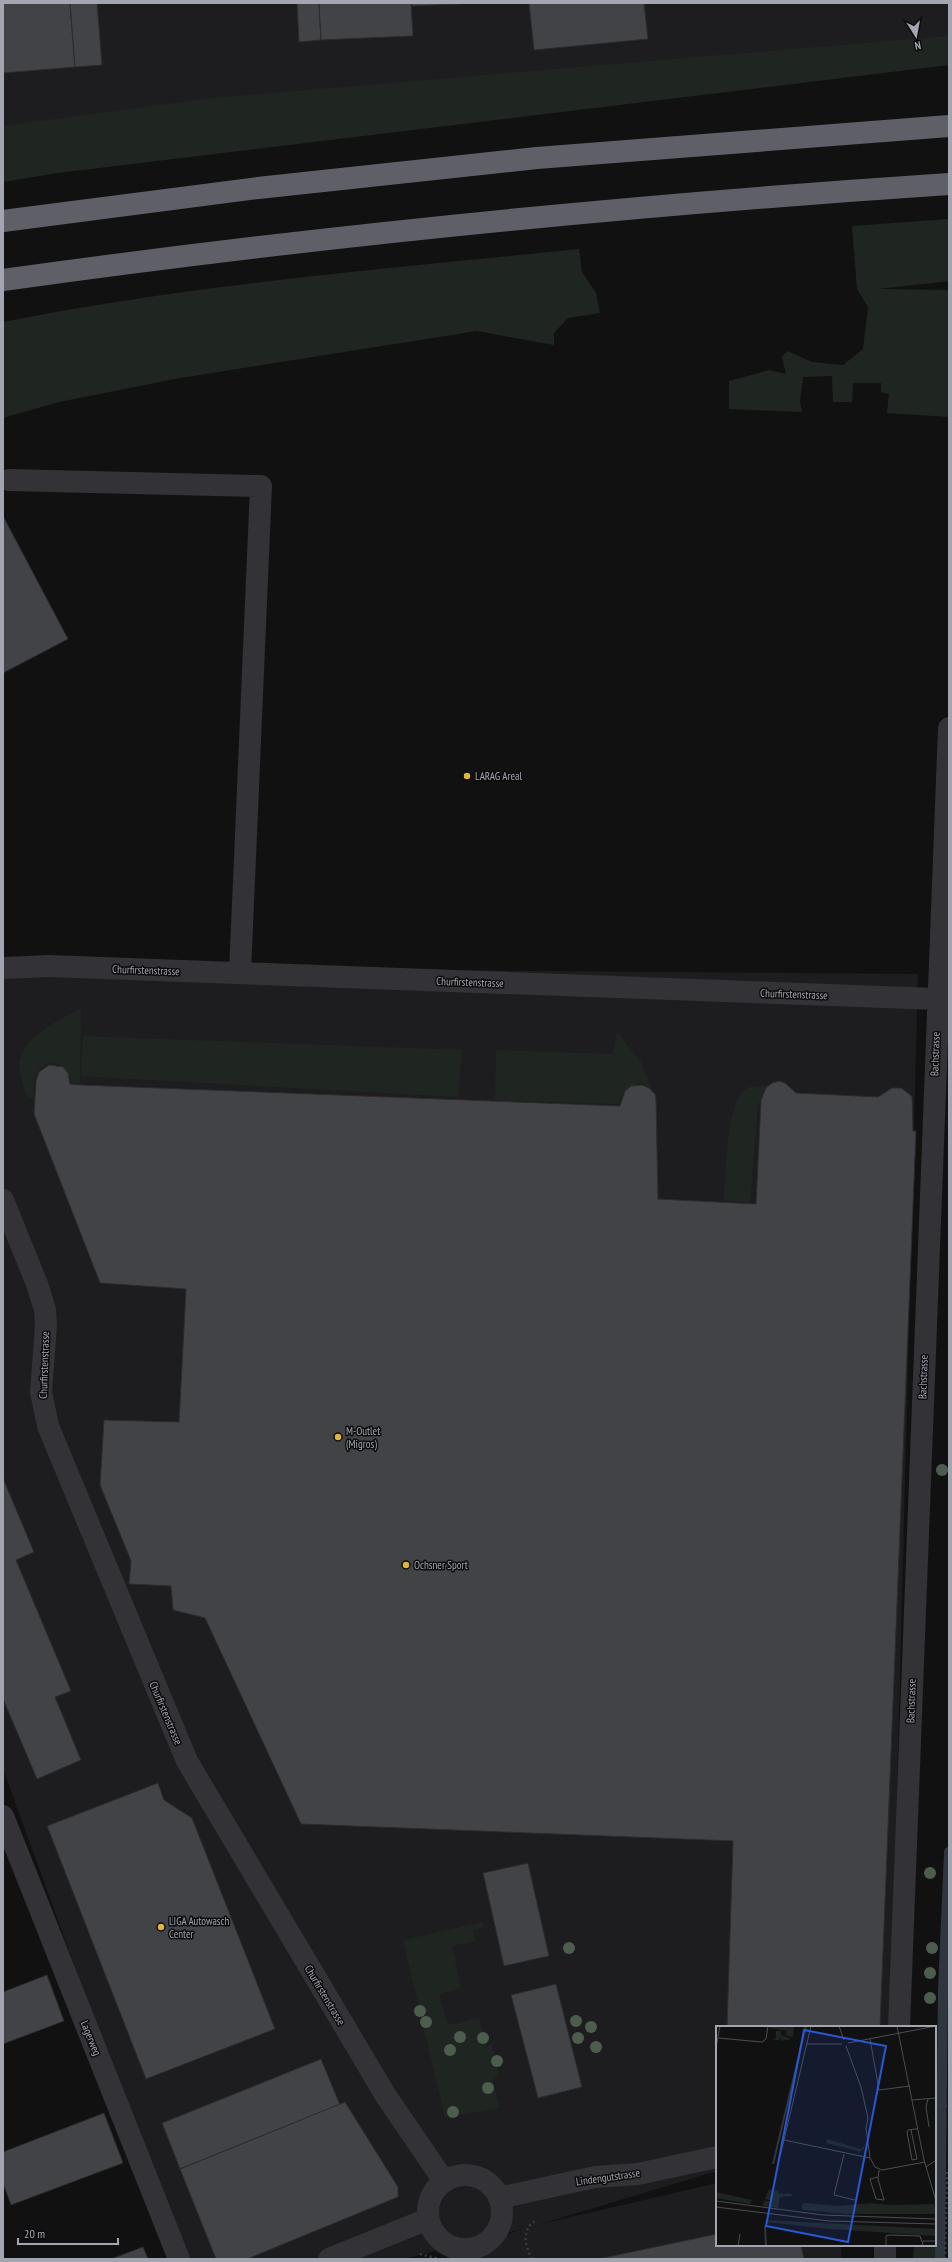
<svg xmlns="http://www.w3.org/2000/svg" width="952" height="2262" font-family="'PT Sans Narrow',sans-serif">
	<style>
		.built { fill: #1d1d1f }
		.green { fill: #1f2621 }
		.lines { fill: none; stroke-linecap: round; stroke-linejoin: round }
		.stream { stroke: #2f363d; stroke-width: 10 }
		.building { fill: #424347; stroke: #2b2b2e }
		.path { stroke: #3a3b3f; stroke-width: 2.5; stroke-dasharray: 2 3; stroke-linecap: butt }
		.minor { stroke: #323237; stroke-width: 22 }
		.highway { stroke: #5f6067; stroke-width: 22 }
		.tree { fill: #4c5d4e }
		.poi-dot { fill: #e0b53b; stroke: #0c0c0d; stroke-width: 1.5 }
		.labels { text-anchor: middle; stroke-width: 3; stroke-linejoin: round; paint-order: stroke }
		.poi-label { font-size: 11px; fill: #a3a6b1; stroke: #0c0c0d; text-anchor: start }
		.street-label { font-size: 11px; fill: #a3a6b1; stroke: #0c0c0d }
		.inset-river { fill: none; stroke: #2f363d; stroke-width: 2 }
		.inset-road { fill: none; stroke: #4b4d52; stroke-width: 1 }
		.view { fill: #2a57d4; fill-opacity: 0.15; stroke: #2a57d4; stroke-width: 2 }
		.inset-edge { fill: none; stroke: #a3a6b1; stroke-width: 2 }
	</style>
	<rect width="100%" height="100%" fill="#111112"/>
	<!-- built -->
	<g class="built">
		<path d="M 3,3 L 949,3 L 949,44 L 3,132 Z"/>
		<path d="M 3,964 L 9,967 L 918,974 L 891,2027 L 717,2027 L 717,2171 L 537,2225 L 717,2183 L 717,2245 L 841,2245 L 841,2259 L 443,2259 L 522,2229 L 404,2259 L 181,2259 L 3,1769 Z"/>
	</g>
	<!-- green -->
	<g class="green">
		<path d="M 949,36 L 949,65 L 58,173 L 3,182 L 3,126 L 212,98 Z"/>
		<path d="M 949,219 L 949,281 L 879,289 L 949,290 L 949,417 L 887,413 L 889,394 L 881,392 L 881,383 L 853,383 L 852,402 L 833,402 L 832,376 L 803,377 L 800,401 L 802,412 L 729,409 L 729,381 L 769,370 L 786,374 L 782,357 L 787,351 L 812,362 L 843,365 L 863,349 L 868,307 L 857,289 L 852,226 Z"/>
		<path d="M 579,249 L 582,272 L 596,293 L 600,313 L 568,318 L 554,333 L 554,345 L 477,331 L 180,378 L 59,402 L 3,418 L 3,322 C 192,284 387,269 579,249 Z"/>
		<path d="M 81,1008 L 80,1083 L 72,1083 C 67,1067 51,1053 38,1071 C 32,1079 34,1090 34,1099 L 27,1098 C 25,1089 19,1075 19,1065 C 21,1037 60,1020 81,1008 Z"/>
		<path d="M 617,1032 L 641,1062 L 652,1089 L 643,1083 C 629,1086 623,1090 619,1104 L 495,1100 L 496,1050 L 613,1054 Z"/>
		<path d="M 83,1036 L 462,1050 L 458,1097 L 81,1076 Z"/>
		<path d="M 774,1086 L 758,1104 L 750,1203 L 724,1200 C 726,1178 725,1095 750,1087 C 757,1085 767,1086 774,1086 Z"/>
		<path d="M 483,1922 L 483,1928 L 473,1930 L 475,1941 L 452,1946 L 461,1988 L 439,1994 L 448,2025 L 479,2018 L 487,2047 L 491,2043 L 499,2073 L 493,2081 L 500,2108 L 445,2117 L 403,1940 Z"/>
		<path d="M 935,2113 L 944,2114 L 939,2259 L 913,2259 L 914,2245 L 935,2245 Z"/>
	</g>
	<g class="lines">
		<!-- stream -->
		<path class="stream" d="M 940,2259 L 943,1990 L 949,1852"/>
	</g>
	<!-- building -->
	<g class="building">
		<path d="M 3,3 L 70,3 L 75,67 L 3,73 Z"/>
		<path d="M 70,3 L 97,3 L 102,65 L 75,67 Z"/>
		<path d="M 297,3 L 319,3 L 321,40 L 299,42 Z"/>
		<path d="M 319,3 L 411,3 L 413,36 L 321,40 Z"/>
		<path d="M 411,3 L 460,3 L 460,4 L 412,6 Z"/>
		<path d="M 529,3 L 644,3 L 648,39 L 534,50 Z"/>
		<path d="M 3,516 L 68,639 L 3,673 Z"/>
		<path d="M 49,1065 L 63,1067 L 68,1073 L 70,1084 L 81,1085 L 620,1106 L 625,1091 L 631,1086 L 642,1085 L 649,1088 L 655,1094 L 656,1100 L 658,1199 L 756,1204 L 761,1100 L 766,1088 L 772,1083 L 779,1081 L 785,1083 L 796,1093 L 878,1097 L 892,1088 L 901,1088 L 908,1093 L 912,1097 L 913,1131 L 916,1131 L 880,2027 L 727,2027 L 733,1841 L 301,1824 L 205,1618 L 173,1610 L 171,1586 L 129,1584 L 131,1561 L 100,1485 L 104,1420 L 179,1422 L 186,1289 L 100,1283 L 34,1114 L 36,1081 L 39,1072 Z"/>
		<path d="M 3,1478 L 34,1552 L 16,1560 L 71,1691 L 55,1697 L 81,1760 L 37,1779 L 3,1699 Z"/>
		<path d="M 158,1783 L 164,1800 L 192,1818 L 275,2029 L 146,2079 L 47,1826 Z"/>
		<path d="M 528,1863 L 549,1956 L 504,1966 L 483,1873 Z"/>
		<path d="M 47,1975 L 64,2021 L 3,2044 L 3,1992 Z"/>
		<path d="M 556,1984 L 582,2087 L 538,2098 L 511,1995 Z"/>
		<path d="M 321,2059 L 340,2105 L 180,2169 L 162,2123 Z"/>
		<path d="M 345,2102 L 398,2187 L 398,2197 L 247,2259 L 216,2259 L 180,2169 Z"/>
		<path d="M 104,2113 L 123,2163 L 11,2205 L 3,2183 L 3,2152 Z"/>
		<path d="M 717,2234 L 717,2245 L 801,2245 L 804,2259 L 598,2259 Z"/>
		<path d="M 143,2247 L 148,2259 L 111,2259 Z"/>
	</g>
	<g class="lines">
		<!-- path -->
		<g class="path">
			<path d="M 935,2106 L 949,2106"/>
			<path d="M 949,2161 L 949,2164"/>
			<path d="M 420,2254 L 439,2259"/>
			<path d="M 532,2259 C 525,2246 521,2230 535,2221"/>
			<path d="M 945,2259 L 947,2171 L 949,2170"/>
		</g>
		<!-- minor -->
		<g class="minor">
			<path d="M 9,480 L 261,486 L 240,973"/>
			<path d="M 3,968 L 49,966 L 937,999"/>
			<path d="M 3,1200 L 37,1284 L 45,1310 L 46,1325 L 41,1392 L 48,1426 L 187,1761 L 386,2096 L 444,2181"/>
			<path d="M 3,1816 L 179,2259"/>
			<path d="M 899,2027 L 949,728"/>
			<circle cx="465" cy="2212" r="37"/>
			<path d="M 499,2198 L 595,2177 L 638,2174 L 717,2157"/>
			<path d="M 329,2259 L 428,2219"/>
			<path d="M 885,2259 L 885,2245"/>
		</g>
		<!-- highway -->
		<g class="highway">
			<path d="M 3,221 L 258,188 L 537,158 L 949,126"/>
			<path d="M 3,280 C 317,236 633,205 949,184"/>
		</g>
	</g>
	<!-- trees -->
	<g class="tree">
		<circle cx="942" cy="1470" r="6"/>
		<circle cx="930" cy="1873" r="6"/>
		<circle cx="569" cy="1948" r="6"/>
		<circle cx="932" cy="1948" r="6"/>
		<circle cx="930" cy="1973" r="6"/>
		<circle cx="930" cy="1998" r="6"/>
		<circle cx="420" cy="2011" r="6"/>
		<circle cx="576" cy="2021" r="6"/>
		<circle cx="426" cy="2022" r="6"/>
		<circle cx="591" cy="2027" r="6"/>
		<circle cx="460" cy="2037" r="6"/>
		<circle cx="483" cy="2038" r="6"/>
		<circle cx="578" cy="2038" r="6"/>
		<circle cx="596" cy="2047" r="6"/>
		<circle cx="450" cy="2050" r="6"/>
		<circle cx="497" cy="2061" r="6"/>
		<circle cx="488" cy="2088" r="6"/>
		<circle cx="453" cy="2112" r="6"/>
	</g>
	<!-- markers -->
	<g class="poi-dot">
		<circle cx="467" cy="776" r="4"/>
		<circle cx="338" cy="1437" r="4"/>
		<circle cx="406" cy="1565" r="4"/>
		<circle cx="161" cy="1927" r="4"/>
	</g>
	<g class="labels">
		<!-- poi labels -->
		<g class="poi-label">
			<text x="475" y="780">LARAG Areal</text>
			<text x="346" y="1435">M-Outlet<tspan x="346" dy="13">(Migros)</tspan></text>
			<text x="414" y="1569">Ochsner Sport</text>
			<text x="169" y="1925">LIGA Autowasch<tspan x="169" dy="13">Center</tspan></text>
		</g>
		<!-- street labels -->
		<g class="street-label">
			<text transform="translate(146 970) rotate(2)" y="4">Churfirstenstrasse</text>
			<text transform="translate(470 982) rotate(2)" y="4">Churfirstenstrasse</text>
			<text transform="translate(794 994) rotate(2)" y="4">Churfirstenstrasse</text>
			<text transform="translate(935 1054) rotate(-88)" y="4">Bachstrasse</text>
			<text transform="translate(44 1365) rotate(-88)" y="4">Churfirstenstrasse</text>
			<text transform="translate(923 1377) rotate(-88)" y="4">Bachstrasse</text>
			<text transform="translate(911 1701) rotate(-88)" y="4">Bachstrasse</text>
			<text transform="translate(166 1713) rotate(67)" y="4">Churfirstenstrasse</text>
			<text transform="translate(325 1995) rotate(59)" y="4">Churfirstenstrasse</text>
			<text transform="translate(91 2038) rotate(68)" y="4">Lagerweg</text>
			<text transform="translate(608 2177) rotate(-8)" y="4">Lindengutstrasse</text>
		</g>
	</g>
	<!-- overview -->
	<g transform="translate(716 2026)">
		<rect width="220" height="220" fill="#111112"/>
		<path d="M 54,0 L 78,0 L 77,11 L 70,9 L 71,5 L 53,2 ZM 60,5 L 65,5 L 65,9 L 76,13 L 65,15 L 64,10 L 63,14 L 56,14 L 60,13 ZM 111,113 L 145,123 L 148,120 L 148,123 L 142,127 L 142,125 L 110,117 ZM 53,163 L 62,165 L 63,168 L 67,167 L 67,169 L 70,167 L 76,168 L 76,170 L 64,171 L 62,182 L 47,180 L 48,175 L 57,175 L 49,173 ZM 0,166 L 36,174 L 34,178 L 0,172 ZM 90,177 L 123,180 L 155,177 L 173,179 L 218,178 L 220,188 L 131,188 L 86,184 L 86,178 ZM 50,194 L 220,203 L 220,210 L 115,203 L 49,196 Z" fill="#1f2621"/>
		<path class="inset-river" d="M 57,138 L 90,0M 49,200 L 50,220"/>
		<path class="inset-road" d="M 123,0 L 128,14M 181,0 L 208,134 L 220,175M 2,12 L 46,16 L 50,13 L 52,0M 154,13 L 163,64 L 194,60M 132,17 L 220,0M 91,18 L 126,18M 130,20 L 145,61 L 152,92 L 150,102 L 154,132 L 159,141 L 166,144 L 209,136M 0,22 L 4,0M 212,73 L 210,81 L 213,101M 196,74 L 220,72M 195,104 L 201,133 L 196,134 L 191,106 L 192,104 L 199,103 L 202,103M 68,114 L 154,132M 128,128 L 118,169 L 139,174M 62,139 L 95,0M 210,141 L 220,134M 162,151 L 154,153 L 160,173 L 168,174 L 162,153 L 163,144M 0,175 L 107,189 L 220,193M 0,181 L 113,195 L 220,198M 22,220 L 24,208M 170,220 L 170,210 L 174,209 L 204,210 L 206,216M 206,220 L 207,215 L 220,215"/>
		<path class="view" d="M 88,4 L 170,20 L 132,216 L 50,200 Z"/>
		<rect width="220" height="220" class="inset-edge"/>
	</g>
	<!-- border -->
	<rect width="952" height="2262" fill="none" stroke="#a3a6b1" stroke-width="8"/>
	<!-- north arrow -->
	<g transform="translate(916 36) rotate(169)" stroke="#0c0c0d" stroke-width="3" paint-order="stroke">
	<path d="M0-3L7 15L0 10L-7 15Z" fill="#a3a6b1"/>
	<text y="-6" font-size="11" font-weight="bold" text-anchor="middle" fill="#a3a6b1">N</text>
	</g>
	<!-- scale -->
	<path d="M18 2238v6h100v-6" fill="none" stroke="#a3a6b1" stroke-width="2"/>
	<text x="24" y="2238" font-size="12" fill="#a3a6b1" stroke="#0c0c0d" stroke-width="3" paint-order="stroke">20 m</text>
</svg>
